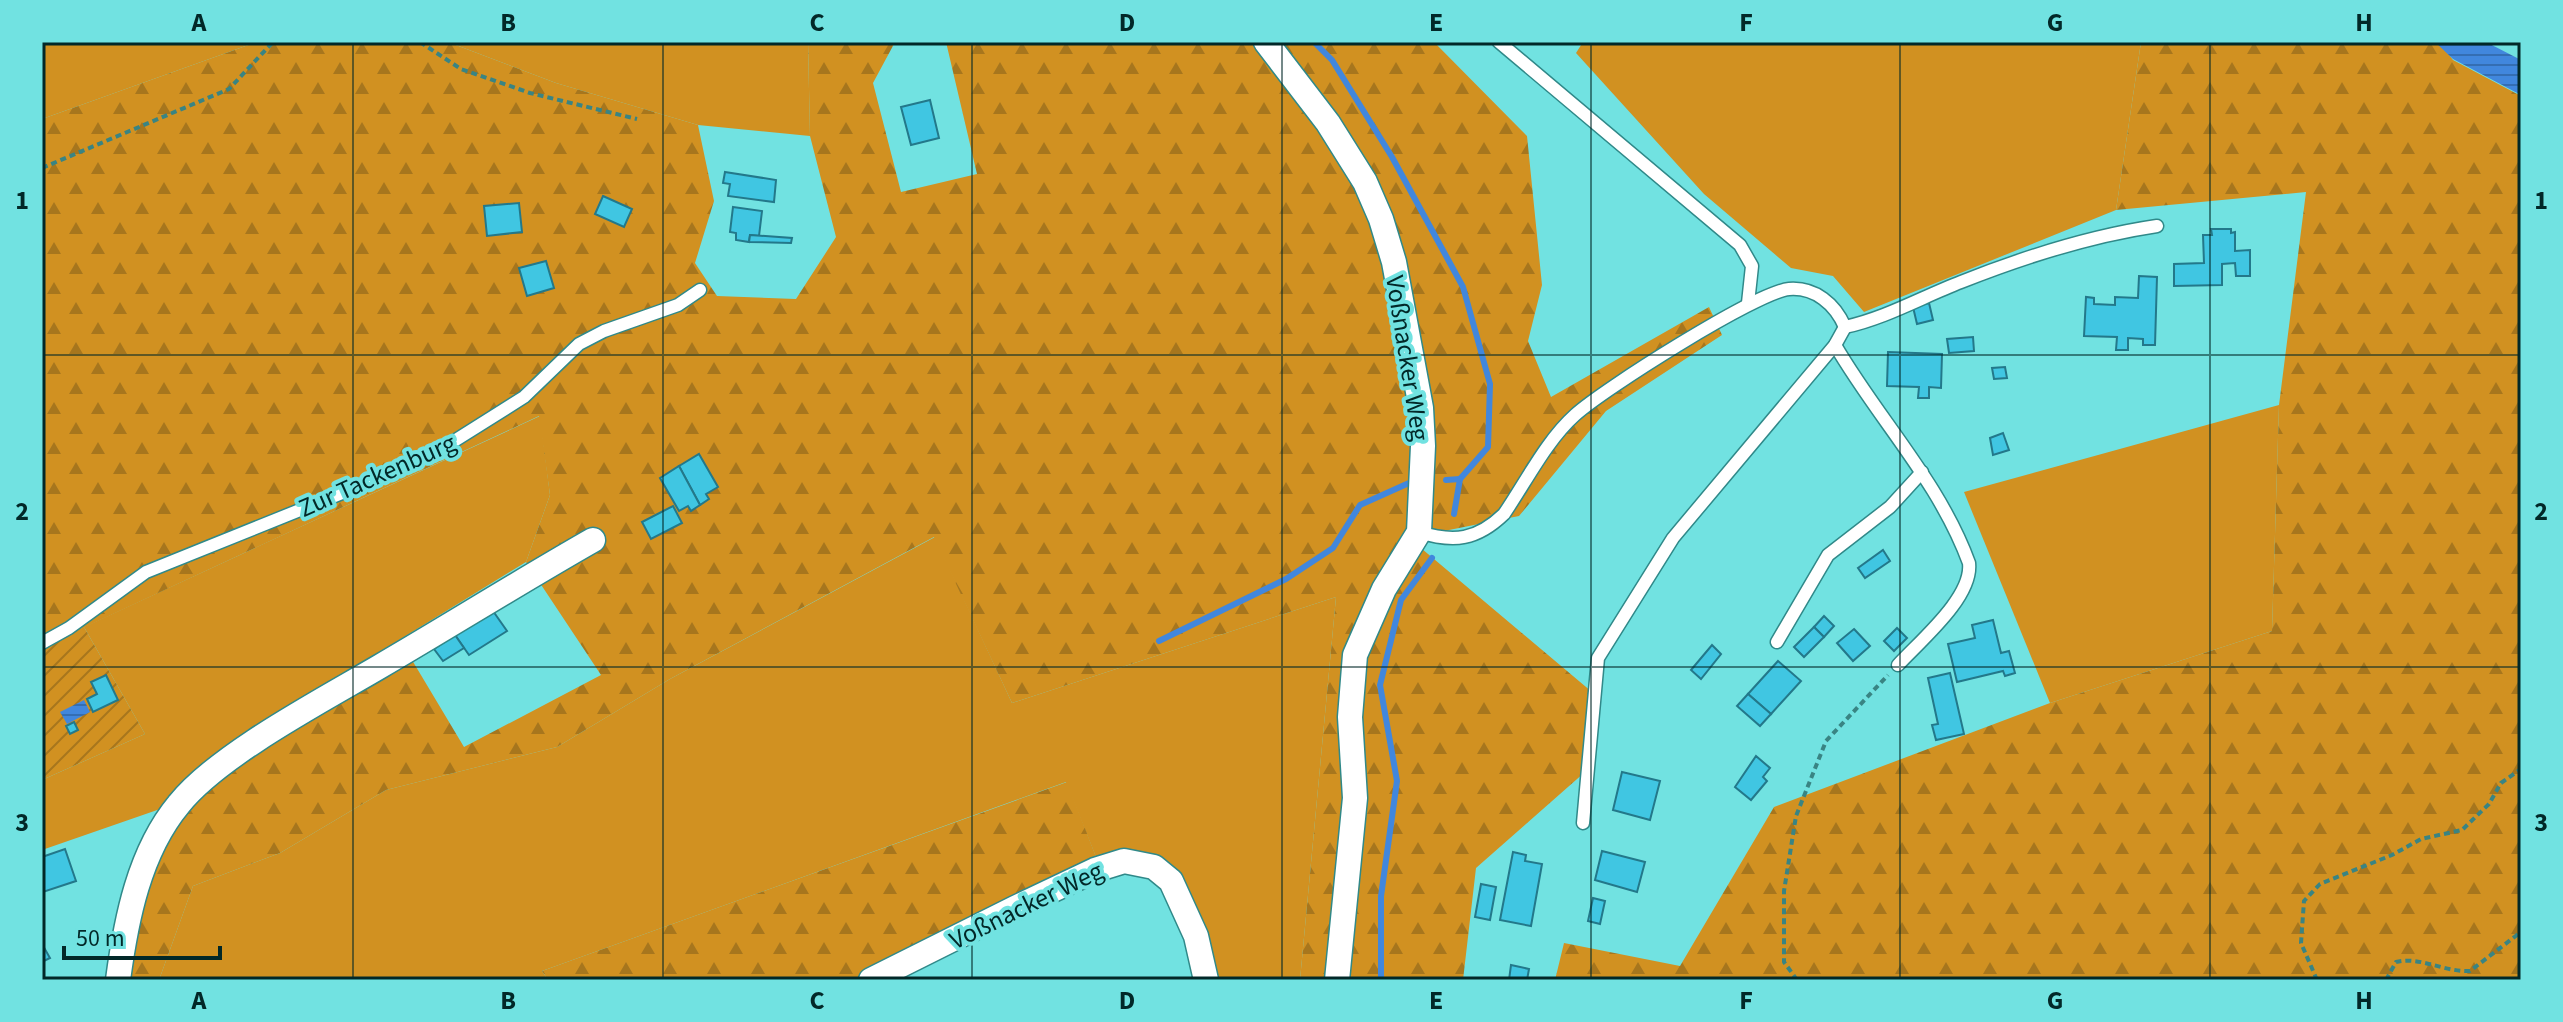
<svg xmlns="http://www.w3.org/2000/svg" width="2563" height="1022" font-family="'Source Sans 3',sans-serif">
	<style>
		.grass { fill: #d19121 }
		.forest { fill: url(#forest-firs) }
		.garden { fill: url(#garden-furrows) }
		.water { fill: url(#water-rules) }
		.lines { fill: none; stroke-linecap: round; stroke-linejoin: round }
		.stream { stroke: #4187dd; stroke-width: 6 }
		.building { fill: #40c6e2; stroke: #23788a; stroke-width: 2 }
		.service-casing { stroke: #308989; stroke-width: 15 }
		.minor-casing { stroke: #308989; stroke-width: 27 }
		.path { stroke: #398483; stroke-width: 4; stroke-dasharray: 6 4; stroke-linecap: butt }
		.service { stroke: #fff; stroke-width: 12 }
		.minor { stroke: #fff; stroke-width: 24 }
		.grid { fill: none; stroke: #022828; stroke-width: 2; stroke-opacity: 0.55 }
		.labels { text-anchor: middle; stroke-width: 8; stroke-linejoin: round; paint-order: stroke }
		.street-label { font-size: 26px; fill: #022828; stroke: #71e2e1 }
		.neatline { fill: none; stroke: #022828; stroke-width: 3 }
		.grid-label { font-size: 26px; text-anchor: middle; font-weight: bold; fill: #022828 }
	</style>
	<defs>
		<pattern id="forest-firs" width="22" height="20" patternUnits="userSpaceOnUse" patternTransform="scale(2)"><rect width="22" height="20" fill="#d19121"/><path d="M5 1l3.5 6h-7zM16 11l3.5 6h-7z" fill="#a7761d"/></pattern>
		<pattern id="garden-furrows" width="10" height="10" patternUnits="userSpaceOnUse" patternTransform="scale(2)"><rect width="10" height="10" fill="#d19121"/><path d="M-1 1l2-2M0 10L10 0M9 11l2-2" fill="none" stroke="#a7761d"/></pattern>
		<pattern id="water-rules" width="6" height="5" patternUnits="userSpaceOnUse" patternTransform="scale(2)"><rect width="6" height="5" fill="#4187dd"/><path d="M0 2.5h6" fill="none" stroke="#346eb3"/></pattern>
	</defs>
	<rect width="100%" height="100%" fill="#71e2e1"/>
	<!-- grass -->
	<g class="grass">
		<path d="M 42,42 L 257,42 L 42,119 Z"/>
		<path d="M 448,42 L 808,42 L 810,136 L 698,125 L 556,83 Z"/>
		<path d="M 1583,42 L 2141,42 L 2116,210 L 1864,312 L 1833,276 L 1791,268 L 1704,194 L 1576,53 Z"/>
		<path d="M 2279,405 L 2272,631 L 2050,703 L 1964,492 Z"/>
		<path d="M 540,416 L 550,495 L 526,562 L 243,736 L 163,808 L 42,850 L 42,780 L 145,734 L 84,627 Z"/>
		<path d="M 935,537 L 1012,703 L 1336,597 L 1300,980 L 1213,980 L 1177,875 L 1100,867 L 1066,782 L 542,971 L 548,980 L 159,980 L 193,886 L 280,853 L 386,790 L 557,747 L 670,679 Z"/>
	</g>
	<!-- forest -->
	<g class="forest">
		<path d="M 257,42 L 448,42 L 556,83 L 698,125 L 714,201 L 695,263 L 717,296 L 796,299 L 836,237 L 810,136 L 808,42 L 894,44 L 873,83 L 901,192 L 977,174 L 946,42 L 1434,42 L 1527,136 L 1542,285 L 1528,341 L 1551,397 L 1709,307 L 1722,335 L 1606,411 L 1519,516 L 1409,538 L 1592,692 L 1585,772 L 1476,868 L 1463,980 L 1300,980 L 1336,597 L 1012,703 L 934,537 L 670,679 L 557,747 L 386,790 L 280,853 L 193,886 L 159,980 L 113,980 L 129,893 L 243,736 L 400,640 L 464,747 L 601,675 L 526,562 L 550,495 L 539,416 L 42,647 L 42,119 Z"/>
		<path d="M 2141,42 L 2439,42 L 2453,60 L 2521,96 L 2521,980 L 1555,980 L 1564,943 L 1680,966 L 1774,807 L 2050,703 L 2272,631 L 2279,405 L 2306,192 L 2116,210 Z"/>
		<path d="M 1067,782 L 1100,867 L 859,980 L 548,980 L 542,971 Z"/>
	</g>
	<!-- garden -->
	<path class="garden" d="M 84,627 L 145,734 L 42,780 L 42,648 Z"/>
	<!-- water -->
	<g class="water">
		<path d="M 2435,42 L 2486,42 L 2521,60 L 2521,95 L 2453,59 Z"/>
		<path d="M 84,700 L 90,712 L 67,724 L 60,712 Z"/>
	</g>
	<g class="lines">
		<!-- stream -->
		<g class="stream">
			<path d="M 1314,42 L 1332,60 L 1392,157 L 1463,287 L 1490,384 L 1488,447 L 1460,479 L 1454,514"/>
			<path d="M 1446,480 L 1460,479"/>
			<path d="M 1159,641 L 1286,579 L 1333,548 L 1360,505 L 1409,483"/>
			<path d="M 1381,980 L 1381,896 L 1397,781 L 1380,685 L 1401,600 L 1432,558"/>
		</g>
	</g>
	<!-- building -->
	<g class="building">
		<path d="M 930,100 L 939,138 L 911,145 L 901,107 Z"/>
		<path d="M 725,172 L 776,180 L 774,202 L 728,196 L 730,184 L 723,183 Z"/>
		<path d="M 603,196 L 632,209 L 624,227 L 595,214 Z"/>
		<path d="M 519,203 L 522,232 L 487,236 L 484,206 Z"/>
		<path d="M 733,207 L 762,211 L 759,236 L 750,235 L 749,242 L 736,240 L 736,233 L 730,232 Z"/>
		<path d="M 2211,229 L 2231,229 L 2231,233 L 2235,232 L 2235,251 L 2250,250 L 2250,276 L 2236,276 L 2235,263 L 2222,264 L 2222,285 L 2174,286 L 2174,264 L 2204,263 L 2203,235 L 2212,235 Z"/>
		<path d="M 750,235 L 792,238 L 791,243 L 749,242 Z"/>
		<path d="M 546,261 L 554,288 L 527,296 L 519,268 Z"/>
		<path d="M 2139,276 L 2157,277 L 2155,345 L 2143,345 L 2143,339 L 2128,338 L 2128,350 L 2116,350 L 2117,337 L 2084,336 L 2086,297 L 2094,298 L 2094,304 L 2115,305 L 2115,297 L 2138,298 Z"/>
		<path d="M 1929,303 L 1933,320 L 1917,324 L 1913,307 Z"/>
		<path d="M 1973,337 L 1974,351 L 1949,353 L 1947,339 Z"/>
		<path d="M 1888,352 L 1942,354 L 1941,388 L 1929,387 L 1929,398 L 1918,398 L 1919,387 L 1887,386 Z"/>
		<path d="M 2005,367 L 2007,378 L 1994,379 L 1992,368 Z"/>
		<path d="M 2003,433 L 2009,450 L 1993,455 L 1990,438 Z"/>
		<path d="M 699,454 L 718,487 L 706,494 L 709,499 L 700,505 L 679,466 Z"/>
		<path d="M 679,466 L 700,505 L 691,511 L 688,506 L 679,511 L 660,478 Z"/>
		<path d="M 673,506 L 682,523 L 651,539 L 642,522 Z"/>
		<path d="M 1883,550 L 1890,561 L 1865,578 L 1858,568 Z"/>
		<path d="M 493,611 L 507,631 L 469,655 L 455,635 Z"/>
		<path d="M 1824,616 L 1834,626 L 1824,637 L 1814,627 Z"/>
		<path d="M 1993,620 L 2001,653 L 2009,651 L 2015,673 L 2005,676 L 2003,671 L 1957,682 L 1948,644 L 1975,638 L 1972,625 Z"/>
		<path d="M 1814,627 L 1824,637 L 1804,657 L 1794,647 Z"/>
		<path d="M 1897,628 L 1907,638 L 1894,651 L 1884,641 Z"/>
		<path d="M 1854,629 L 1870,646 L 1853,661 L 1837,643 Z"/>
		<path d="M 455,635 L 464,648 L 443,661 L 434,649 Z"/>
		<path d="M 1712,645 L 1721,654 L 1701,679 L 1691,670 Z"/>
		<path d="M 1778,661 L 1801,681 L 1771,714 L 1748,694 Z"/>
		<path d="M 1950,673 L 1964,734 L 1936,740 L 1932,725 L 1938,724 L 1928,678 Z"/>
		<path d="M 106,675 L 118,700 L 93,712 L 87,699 L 97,694 L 91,682 Z"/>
		<path d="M 1748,694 L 1771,714 L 1760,726 L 1737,706 Z"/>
		<path d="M 74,722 L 78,730 L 70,734 L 66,726 Z"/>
		<path d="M 1756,756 L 1770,768 L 1763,777 L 1767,781 L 1751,800 L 1735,787 Z"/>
		<path d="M 1622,772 L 1660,781 L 1650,820 L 1613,810 Z"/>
		<path d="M 65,849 L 76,881 L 43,892 L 42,857 Z"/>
		<path d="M 1602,851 L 1645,862 L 1637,892 L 1595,880 Z"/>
		<path d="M 1513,852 L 1526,855 L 1525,861 L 1542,864 L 1531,926 L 1500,920 Z"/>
		<path d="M 1481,884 L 1496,887 L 1490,920 L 1475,917 Z"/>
		<path d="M 1593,898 L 1605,901 L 1600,924 L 1588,921 Z"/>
		<path d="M 42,944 L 50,958 L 42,962 Z"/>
		<path d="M 1511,965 L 1529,969 L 1527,980 L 1509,980 Z"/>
	</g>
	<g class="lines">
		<defs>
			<g id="service">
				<path d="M 1499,42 L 1740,245 L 1752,266 L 1748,303"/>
				<path d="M 1845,327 C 1886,318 1922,297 1961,282 C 2024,257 2089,236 2157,226"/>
				<path d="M 1835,345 C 1878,419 1939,481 1969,563 C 1973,597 1921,640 1898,665"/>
				<path d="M 1419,532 C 1454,543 1477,540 1504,514 C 1526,482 1546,441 1575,415 C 1602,390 1757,292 1789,289 C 1815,287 1835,304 1845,327"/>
				<path d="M 1777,642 L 1828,555 L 1890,507 L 1922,472"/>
				<path d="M 42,643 L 69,628 L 146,572 L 362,485 L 451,443 L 524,397 L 579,344 L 604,331 L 678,305 L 700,290"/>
				<path d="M 1583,823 L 1598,658 L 1673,538 L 1835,345 L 1845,327"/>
			</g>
			<g id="minor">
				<path d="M 1266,42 L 1328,123 L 1365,182 L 1381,219 L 1394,262 L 1421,408 L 1423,446 L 1419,532 L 1384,589 L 1355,655 L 1350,717 L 1355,798 L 1337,980"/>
				<path d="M 118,980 C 126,920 139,852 179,804 C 218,755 323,700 379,667 C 451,625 521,581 593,540"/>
				<path d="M 871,980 L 1015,908 L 1095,870 L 1124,861 L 1154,867 L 1171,881 L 1196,936 L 1206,980"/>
			</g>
		</defs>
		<!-- service casing -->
		<use href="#service" class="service-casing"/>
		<!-- minor casing -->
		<use href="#minor" class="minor-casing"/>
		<!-- path -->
		<g class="path">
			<path d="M 420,42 L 461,69 L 530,93 L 637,119"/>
			<path d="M 42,168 L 229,89 L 273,42"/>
			<path d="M 1797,980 L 1784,962 L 1784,891 L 1796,816 L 1826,741 L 1888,675"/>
			<path d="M 2317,980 L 2301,943 L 2304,901 L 2320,884 L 2392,855 L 2421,839 L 2462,830 L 2489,804 L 2501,783 L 2521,769"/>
			<path d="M 2386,980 L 2396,962 C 2420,956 2443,972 2470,971 L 2521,932"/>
		</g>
		<!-- service -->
		<use href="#service" class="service"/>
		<!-- minor -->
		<use href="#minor" class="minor"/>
	</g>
	<!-- grid -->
	<path class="grid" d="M 353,42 L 353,980M 663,42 L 663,980M 972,42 L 972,980M 1282,42 L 1282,980M 1591,42 L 1591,980M 1900,42 L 1900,980M 2210,42 L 2210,980M 42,355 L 2521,355M 42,667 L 2521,667"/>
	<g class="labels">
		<!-- street labels -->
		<g class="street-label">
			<text transform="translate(1408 358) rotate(81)" y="9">Voßnacker Weg</text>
			<text transform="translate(377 475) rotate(-24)" y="9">Zur Tackenburg</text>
			<text transform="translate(1026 905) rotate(-26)" y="9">Voßnacker Weg</text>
		</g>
	</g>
	<!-- border -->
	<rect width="2563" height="1022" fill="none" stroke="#71e2e1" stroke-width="88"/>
	<!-- scale -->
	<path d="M64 946v12h156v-12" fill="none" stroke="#022828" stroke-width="4"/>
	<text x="76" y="946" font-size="24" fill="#022828" stroke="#71e2e1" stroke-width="6" paint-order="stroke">50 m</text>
	<rect x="44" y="44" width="2475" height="934" class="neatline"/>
	<g class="grid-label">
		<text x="199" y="31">A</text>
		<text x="508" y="31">B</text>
		<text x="817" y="31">C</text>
		<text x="1127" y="31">D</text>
		<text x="1436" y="31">E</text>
		<text x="1746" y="31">F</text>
		<text x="2055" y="31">G</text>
		<text x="2364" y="31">H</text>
		<text x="22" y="209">1</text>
		<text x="2541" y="209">1</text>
		<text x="22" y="520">2</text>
		<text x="2541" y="520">2</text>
		<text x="22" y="831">3</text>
		<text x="2541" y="831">3</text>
		<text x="199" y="1009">A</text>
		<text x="508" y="1009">B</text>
		<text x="817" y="1009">C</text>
		<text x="1127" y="1009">D</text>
		<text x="1436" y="1009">E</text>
		<text x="1746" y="1009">F</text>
		<text x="2055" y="1009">G</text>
		<text x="2364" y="1009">H</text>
	</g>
</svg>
